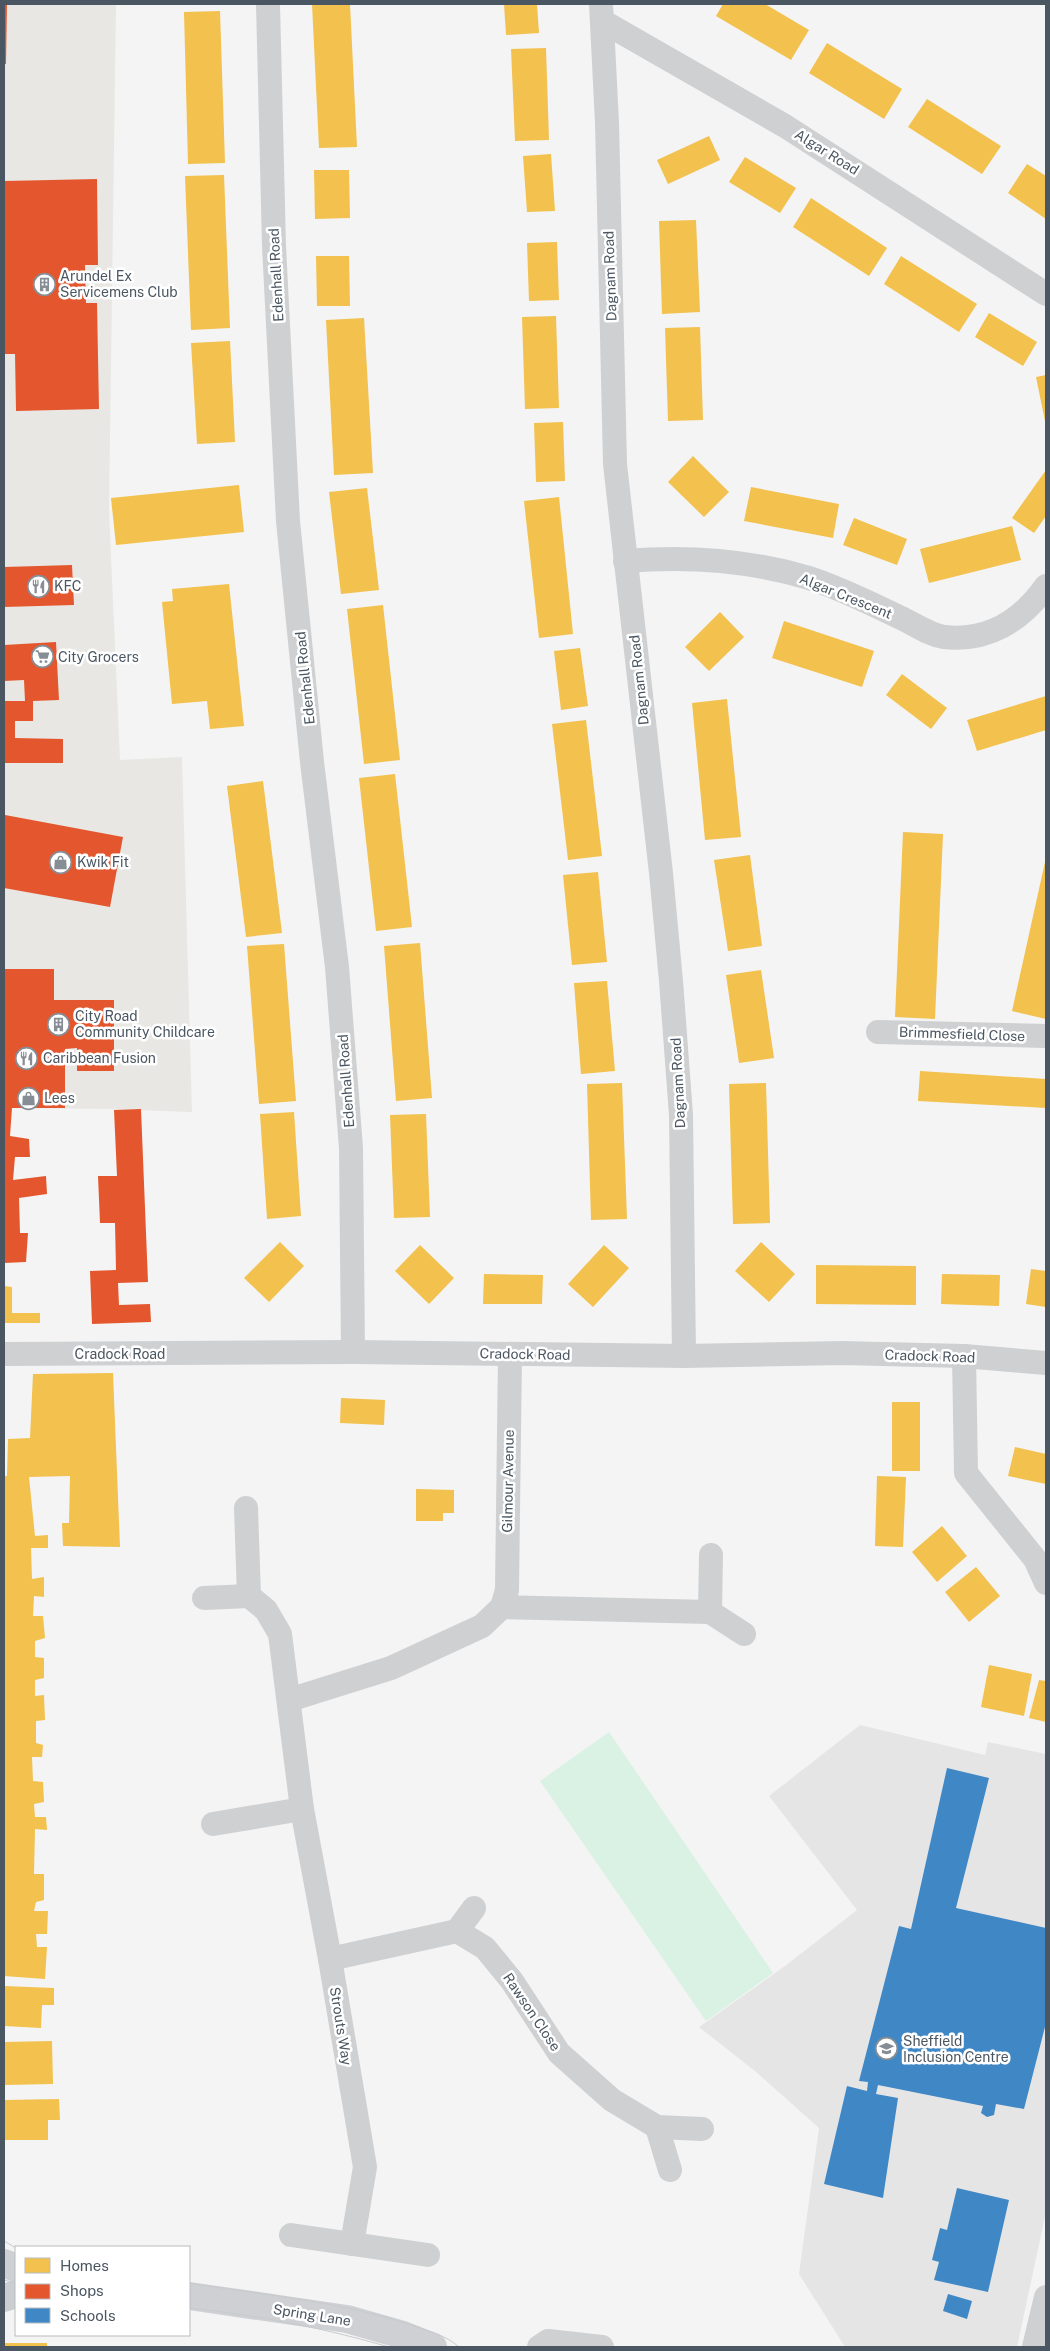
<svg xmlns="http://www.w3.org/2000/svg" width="1050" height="2351" font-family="'Public Sans',sans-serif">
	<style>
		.commercial { fill: #e8e7e3 }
		.education { fill: #e6e5e6 }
		.green { fill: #d9f2e3 }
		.homes { fill: #f2c14e }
		.shops { fill: #e4572e }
		.schools { fill: #3f88c5 }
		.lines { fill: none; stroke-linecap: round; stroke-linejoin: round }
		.street { stroke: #ced0d2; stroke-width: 24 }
		.secondary { stroke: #ced0d4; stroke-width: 28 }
		.primary { stroke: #caced1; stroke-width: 28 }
		.tram { stroke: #c9cacc; stroke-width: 1 }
		.labels { text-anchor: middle; stroke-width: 5; stroke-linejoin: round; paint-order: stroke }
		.street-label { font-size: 14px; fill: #4a5661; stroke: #fff }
		.poi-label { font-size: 14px; fill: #4a5661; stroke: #fff; text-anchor: start }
	</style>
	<rect width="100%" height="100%" fill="#f4f4f4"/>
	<!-- commercial -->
	<path class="commercial" d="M 4,4 L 116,4 L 109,511 L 120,760 L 182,757 L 192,1112 L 108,1109 L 4,1108 Z"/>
	<!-- education -->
	<path class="education" d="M 860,1725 L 985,1755 L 988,1742 L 1046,1754 L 1046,2212 L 1017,2347 L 845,2347 L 799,2274 L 819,2128 L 755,2071 L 699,2027 L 785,1966 L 857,1910 L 769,1796 Z"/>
	<!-- green -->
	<path class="green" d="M 609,1732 L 773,1973 L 706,2021 L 540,1781 Z"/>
	<!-- homes -->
	<g class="homes">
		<path d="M 312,4 L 350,4 L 357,147 L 319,148 Z"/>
		<path d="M 504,4 L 537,4 L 539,33 L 506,35 Z"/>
		<path d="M 723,4 L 765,4 L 809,30 L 791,60 L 716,16 Z"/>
		<path d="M 220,11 L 225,163 L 188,164 L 184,12 Z"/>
		<path d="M 827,43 L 902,89 L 884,119 L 809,73 Z"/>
		<path d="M 546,48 L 549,140 L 515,141 L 511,49 Z"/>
		<path d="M 927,99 L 1001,146 L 982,174 L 908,127 Z"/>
		<path d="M 709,136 L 720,160 L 668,184 L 657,160 Z"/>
		<path d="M 551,154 L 555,211 L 527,212 L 523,156 Z"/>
		<path d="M 745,157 L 796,188 L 780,213 L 729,182 Z"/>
		<path d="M 1027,164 L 1046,176 L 1046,219 L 1008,193 Z"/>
		<path d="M 314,170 L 349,170 L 350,218 L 315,219 Z"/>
		<path d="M 224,175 L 230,328 L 191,330 L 185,176 Z"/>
		<path d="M 811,198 L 887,248 L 869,276 L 793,227 Z"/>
		<path d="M 696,220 L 700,312 L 662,314 L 659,221 Z"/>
		<path d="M 557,242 L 559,300 L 529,301 L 527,243 Z"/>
		<path d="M 316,256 L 349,256 L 350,306 L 317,306 Z"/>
		<path d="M 901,256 L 977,304 L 959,332 L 884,284 Z"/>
		<path d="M 989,313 L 1037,342 L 1023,366 L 975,337 Z"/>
		<path d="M 556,316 L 559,408 L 525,409 L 522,317 Z"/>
		<path d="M 364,318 L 373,473 L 334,475 L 326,320 Z"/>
		<path d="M 700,327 L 703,420 L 668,421 L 665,328 Z"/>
		<path d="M 230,341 L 235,442 L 197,444 L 191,343 Z"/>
		<path d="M 1046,375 L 1046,421 L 1045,421 L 1036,377 Z"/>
		<path d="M 563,422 L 565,481 L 536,482 L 534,423 Z"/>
		<path d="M 693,456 L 729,492 L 704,517 L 668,482 Z"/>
		<path d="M 1046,470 L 1046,516 L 1034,533 L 1012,518 Z"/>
		<path d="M 239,485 L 244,532 L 116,545 L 111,498 Z"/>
		<path d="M 751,487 L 839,504 L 833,538 L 744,521 Z"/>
		<path d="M 367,488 L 379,590 L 341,594 L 329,492 Z"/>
		<path d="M 559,497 L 573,634 L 539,638 L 524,501 Z"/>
		<path d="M 854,518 L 907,539 L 897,565 L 843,545 Z"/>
		<path d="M 1012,526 L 1021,560 L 929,583 L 920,549 Z"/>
		<path d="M 229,584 L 244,726 L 210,729 L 207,701 L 172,704 L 162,602 L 173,601 L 172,589 Z"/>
		<path d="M 383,605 L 400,760 L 364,764 L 347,609 Z"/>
		<path d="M 720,612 L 744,637 L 709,671 L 685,647 Z"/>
		<path d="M 784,621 L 874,651 L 862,687 L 772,658 Z"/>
		<path d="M 580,648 L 588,706 L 561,710 L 554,651 Z"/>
		<path d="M 902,674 L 947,708 L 931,729 L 886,695 Z"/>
		<path d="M 1046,696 L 1046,730 L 977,751 L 967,720 Z"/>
		<path d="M 727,699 L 741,837 L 705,840 L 692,703 Z"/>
		<path d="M 586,720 L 602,856 L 568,860 L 552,724 Z"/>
		<path d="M 395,774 L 412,927 L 376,931 L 359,778 Z"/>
		<path d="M 263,781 L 282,933 L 246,937 L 227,786 Z"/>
		<path d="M 903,832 L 943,834 L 935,1019 L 895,1017 Z"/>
		<path d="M 750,855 L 762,946 L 728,951 L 714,860 Z"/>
		<path d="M 1045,862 L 1046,862 L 1046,1019 L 1012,1011 Z"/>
		<path d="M 598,872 L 607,962 L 572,965 L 563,875 Z"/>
		<path d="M 420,943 L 432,1098 L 396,1101 L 384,946 Z"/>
		<path d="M 284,944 L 296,1101 L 259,1104 L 247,946 Z"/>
		<path d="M 761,970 L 774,1058 L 739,1063 L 726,975 Z"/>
		<path d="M 607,981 L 615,1071 L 581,1074 L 574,983 Z"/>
		<path d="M 920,1071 L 1046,1079 L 1046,1108 L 918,1101 Z"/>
		<path d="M 622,1083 L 627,1219 L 591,1220 L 587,1084 Z"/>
		<path d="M 766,1083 L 770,1223 L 733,1224 L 729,1084 Z"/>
		<path d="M 294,1112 L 301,1216 L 267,1219 L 260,1114 Z"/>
		<path d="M 426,1114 L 430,1217 L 394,1218 L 390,1115 Z"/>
		<path d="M 280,1242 L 304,1266 L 269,1302 L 244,1278 Z"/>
		<path d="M 761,1242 L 795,1274 L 769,1302 L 735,1271 Z"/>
		<path d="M 420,1245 L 454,1278 L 429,1304 L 395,1271 Z"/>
		<path d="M 604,1245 L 629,1268 L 593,1307 L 568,1284 Z"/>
		<path d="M 816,1265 L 916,1266 L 916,1305 L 816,1304 Z"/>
		<path d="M 1031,1269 L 1046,1271 L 1046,1307 L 1026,1304 Z"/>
		<path d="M 484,1274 L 543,1275 L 542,1304 L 483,1304 Z"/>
		<path d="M 942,1274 L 1000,1275 L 999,1306 L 941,1304 Z"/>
		<path d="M 4,1286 L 12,1287 L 12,1313 L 40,1313 L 40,1323 L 4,1323 Z"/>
		<path d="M 113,1373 L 120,1547 L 63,1546 L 62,1523 L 69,1523 L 70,1476 L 29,1477 L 35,1536 L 48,1535 L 48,1548 L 31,1548 L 32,1579 L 44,1577 L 44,1597 L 34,1596 L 33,1616 L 43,1616 L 45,1638 L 35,1641 L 35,1657 L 44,1658 L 44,1678 L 35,1680 L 35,1696 L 44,1695 L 45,1720 L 36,1721 L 36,1743 L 43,1745 L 42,1757 L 32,1757 L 33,1781 L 43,1782 L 44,1802 L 34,1804 L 35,1817 L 46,1817 L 47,1830 L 35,1829 L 34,1874 L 44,1874 L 44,1900 L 36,1902 L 34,1911 L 48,1911 L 47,1934 L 36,1934 L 37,1947 L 47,1947 L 45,1979 L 4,1976 L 4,1476 L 7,1476 L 8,1439 L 30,1438 L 33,1374 Z"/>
		<path d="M 341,1398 L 385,1400 L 384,1425 L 340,1423 Z"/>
		<rect x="892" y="1402" width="28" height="69"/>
		<path d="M 1015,1447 L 1046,1454 L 1046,1484 L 1008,1476 Z"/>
		<path d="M 877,1476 L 906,1477 L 903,1547 L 875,1546 Z"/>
		<path d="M 416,1489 L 454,1490 L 454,1513 L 443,1513 L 443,1521 L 416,1521 Z"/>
		<path d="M 942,1526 L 967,1556 L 937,1582 L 912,1552 Z"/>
		<path d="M 976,1567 L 1000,1596 L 969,1622 L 945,1592 Z"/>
		<path d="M 989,1665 L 1032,1674 L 1024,1716 L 981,1707 Z"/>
		<path d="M 1039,1680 L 1046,1681 L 1046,1722 L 1029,1718 Z"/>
		<path d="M 4,1986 L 54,1988 L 54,2005 L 42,2005 L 41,2028 L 4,2026 Z"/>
		<path d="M 52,2041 L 53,2084 L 4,2085 L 4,2042 Z"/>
		<path d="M 59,2099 L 60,2120 L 48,2120 L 48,2140 L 4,2140 L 4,2100 Z"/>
		<rect x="4" y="2343" width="43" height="4"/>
	</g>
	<!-- shops -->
	<g class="shops">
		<path d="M 4,4 L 7,4 L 6,64 L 4,64 Z"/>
		<path d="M 97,179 L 98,265 L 85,265 L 86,303 L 97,303 L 99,409 L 16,411 L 15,354 L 4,354 L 4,181 Z"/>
		<path d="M 72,565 L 74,605 L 4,607 L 4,567 Z"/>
		<path d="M 56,642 L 59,700 L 33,701 L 33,721 L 15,721 L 15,738 L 63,739 L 63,763 L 4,763 L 4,701 L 25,701 L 24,680 L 4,681 L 4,645 Z"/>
		<path d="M 5,815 L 123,837 L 110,907 L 4,888 Z"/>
		<path d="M 4,969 L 54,969 L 54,1000 L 114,1000 L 114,1071 L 77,1071 L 77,1048 L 65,1049 L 65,1108 L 12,1108 L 10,1136 L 29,1139 L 30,1157 L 15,1157 L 13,1180 L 46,1176 L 47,1194 L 19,1198 L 20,1233 L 28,1233 L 26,1262 L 4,1263 Z"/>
		<path d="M 141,1109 L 148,1282 L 118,1283 L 119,1305 L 150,1304 L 151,1322 L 92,1324 L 90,1271 L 116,1270 L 115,1223 L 100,1223 L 98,1176 L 117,1176 L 114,1110 Z"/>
	</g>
	<!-- schools -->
	<g class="schools">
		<path d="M 947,1768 L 989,1778 L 956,1908 L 1046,1928 L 1046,2023 L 1024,2109 L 996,2104 L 994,2115 L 987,2117 L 981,2113 L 983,2106 L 878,2085 L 876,2094 L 898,2098 L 883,2198 L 824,2184 L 847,2086 L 867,2091 L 868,2082 L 859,2081 L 899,1926 L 911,1929 Z"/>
		<path d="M 957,2188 L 1009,2200 L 988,2292 L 934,2280 L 939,2262 L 932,2260 L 940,2228 L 947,2230 Z"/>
		<path d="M 948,2294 L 972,2301 L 967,2319 L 943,2311 Z"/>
	</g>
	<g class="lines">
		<!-- street -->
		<g class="street">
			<path d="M 268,4 L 274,246 L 288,521 L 312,762 L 337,967 L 351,1148 L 353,1352"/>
			<path d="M 601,4 L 607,123 L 615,464 L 661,873 L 671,981 L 681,1115 L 684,1356"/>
			<path d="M 602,21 L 785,126 L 1046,294"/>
			<path d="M 625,561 C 687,556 749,560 809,578 C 840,588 870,603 899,617 C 913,623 929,635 944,637 C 988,642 1022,620 1046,586"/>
			<path d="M 878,1032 L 1046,1036"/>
			<path d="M 4,1354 L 353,1352 L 684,1356 L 842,1353 L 964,1356 L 1046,1363"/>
			<path d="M 964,1356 L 966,1473 L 1035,1559 L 1046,1583"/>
			<path d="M 246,1508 L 249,1596"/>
			<path d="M 204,1598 L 249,1596 L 266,1610 L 280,1634 L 302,1809 L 330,1959 L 365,2167 L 352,2244"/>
			<path d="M 502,1607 L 710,1612 L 744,1634"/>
			<path d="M 710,1612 L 711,1555"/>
			<path d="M 289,1700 L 391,1668 L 482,1626 L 502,1607 L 507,1590 L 510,1354"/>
			<path d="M 213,1824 L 302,1809"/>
			<path d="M 457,1931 L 474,1908"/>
			<path d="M 330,1959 L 457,1931 L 485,1948 L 512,1981 L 559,2053 L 612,2100 L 657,2127 L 670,2170"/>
			<path d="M 657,2127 L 702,2129"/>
			<path d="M 291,2235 L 428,2255"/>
			<path d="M 539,2347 L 548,2341 L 602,2347"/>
			<path d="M 1034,2347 L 1046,2297"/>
		</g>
		<!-- secondary -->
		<g class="secondary">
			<path d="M 4,2263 L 16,2268"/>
			<path d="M 189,2296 L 347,2319 L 403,2335 L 433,2347"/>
		</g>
		<!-- primary -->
		<path class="primary" d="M 4,2298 L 16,2294"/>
		<!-- tram -->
		<g class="tram">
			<path d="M 4,2241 L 16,2248"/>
			<path d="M 4,2280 L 16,2283"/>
			<path d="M 189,2283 C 263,2295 339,2301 411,2325 C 428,2331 446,2335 459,2347"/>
			<path d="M 189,2308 C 257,2315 324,2328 389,2347"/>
		</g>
	</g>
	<!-- icons -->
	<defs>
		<symbol id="building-ring" viewBox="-11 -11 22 22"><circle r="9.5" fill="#fff" stroke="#868d94" stroke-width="1.5"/><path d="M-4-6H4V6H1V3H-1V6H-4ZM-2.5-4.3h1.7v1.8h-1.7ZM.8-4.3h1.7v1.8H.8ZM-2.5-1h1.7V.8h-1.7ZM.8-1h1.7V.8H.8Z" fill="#868d94"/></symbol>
		<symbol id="restaurant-ring" viewBox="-11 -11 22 22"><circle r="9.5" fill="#fff" stroke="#868d94" stroke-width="1.5"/><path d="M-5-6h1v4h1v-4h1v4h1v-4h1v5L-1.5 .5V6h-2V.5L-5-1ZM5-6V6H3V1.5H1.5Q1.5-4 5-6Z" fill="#868d94"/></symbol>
		<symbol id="supermarket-ring" viewBox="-11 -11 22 22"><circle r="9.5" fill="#fff" stroke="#868d94" stroke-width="1.5"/><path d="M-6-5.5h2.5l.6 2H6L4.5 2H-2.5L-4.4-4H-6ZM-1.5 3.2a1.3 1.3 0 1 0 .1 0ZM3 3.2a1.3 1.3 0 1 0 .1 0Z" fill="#868d94"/></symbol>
		<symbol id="shop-ring" viewBox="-11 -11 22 22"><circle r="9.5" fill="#fff" stroke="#868d94" stroke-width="1.5"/><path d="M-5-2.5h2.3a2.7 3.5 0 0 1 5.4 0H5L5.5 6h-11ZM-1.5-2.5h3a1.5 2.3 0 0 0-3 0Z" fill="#868d94"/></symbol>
		<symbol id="school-ring" viewBox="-11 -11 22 22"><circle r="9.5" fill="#fff" stroke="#868d94" stroke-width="1.5"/><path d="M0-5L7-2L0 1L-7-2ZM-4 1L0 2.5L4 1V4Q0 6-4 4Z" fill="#868d94"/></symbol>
	</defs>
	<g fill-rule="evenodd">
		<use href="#building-ring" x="32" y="272" width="25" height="25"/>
		<use href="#restaurant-ring" x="26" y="574" width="25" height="25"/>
		<use href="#supermarket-ring" x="30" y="644" width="25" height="25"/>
		<use href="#shop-ring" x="48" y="850" width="25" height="25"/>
		<use href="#building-ring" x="46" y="1012" width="25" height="25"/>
		<use href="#restaurant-ring" x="14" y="1046" width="25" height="25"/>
		<use href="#shop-ring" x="16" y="1086" width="25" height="25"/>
		<use href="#school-ring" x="874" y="2036" width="25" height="25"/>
	</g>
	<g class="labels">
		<!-- street labels -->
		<g class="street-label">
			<text transform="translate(827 152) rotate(32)" y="5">Algar Road</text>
			<text transform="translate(276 275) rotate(-93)" y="5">Edenhall Road</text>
			<text transform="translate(610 276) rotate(-92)" y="5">Dagnam Road</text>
			<text transform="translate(846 596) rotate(22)" y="5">Algar Crescent</text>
			<text transform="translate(305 678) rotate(-96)" y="5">Edenhall Road</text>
			<text transform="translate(639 680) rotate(-96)" y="5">Dagnam Road</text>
			<text transform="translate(962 1034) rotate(2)" y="5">Brimmesfield Close</text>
			<text transform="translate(346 1081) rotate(-94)" y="5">Edenhall Road</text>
			<text transform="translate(678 1083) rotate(-93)" y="5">Dagnam Road</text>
			<text x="120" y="1359">Cradock Road</text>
			<text transform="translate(525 1354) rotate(1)" y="5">Cradock Road</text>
			<text transform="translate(930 1356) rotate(2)" y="5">Cradock Road</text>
			<text transform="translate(508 1481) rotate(-89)" y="5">Gilmour Avenue</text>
			<text transform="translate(532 2012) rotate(56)" y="5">Rawson Close</text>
			<text transform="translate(341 2026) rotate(81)" y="5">Strouts Way</text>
			<text transform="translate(312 2315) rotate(9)" y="5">Spring Lane</text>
		</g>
		<!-- poi labels -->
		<g class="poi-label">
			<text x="60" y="281">Arundel Ex<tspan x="60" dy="16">Servicemens Club</tspan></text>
			<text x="54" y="591">KFC</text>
			<text x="58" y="662">City Grocers</text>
			<text x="77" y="867">Kwik Fit</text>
			<text x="75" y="1021">City Road<tspan x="75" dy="16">Community Childcare</tspan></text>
			<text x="43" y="1063">Caribbean Fusion</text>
			<text x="44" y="1103">Lees</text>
			<text x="903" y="2046">Sheffield<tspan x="903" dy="16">Inclusion Centre</tspan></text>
		</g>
	</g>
	<!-- border -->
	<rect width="1050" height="2351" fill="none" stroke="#4a5661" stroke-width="10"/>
	<!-- legend -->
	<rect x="15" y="2246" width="175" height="90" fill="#ffffff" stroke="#b7bbc0"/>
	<rect x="25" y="2258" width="25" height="15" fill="#f2c14e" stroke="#b7bbc0"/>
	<text x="60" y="2271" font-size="15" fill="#4a5661">Homes</text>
	<rect x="25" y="2284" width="25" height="15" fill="#e4572e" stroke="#b7bbc0"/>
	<text x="60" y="2296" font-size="15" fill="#4a5661">Shops</text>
	<rect x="25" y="2308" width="25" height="15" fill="#3f88c5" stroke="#b7bbc0"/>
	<text x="60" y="2321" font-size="15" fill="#4a5661">Schools</text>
</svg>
